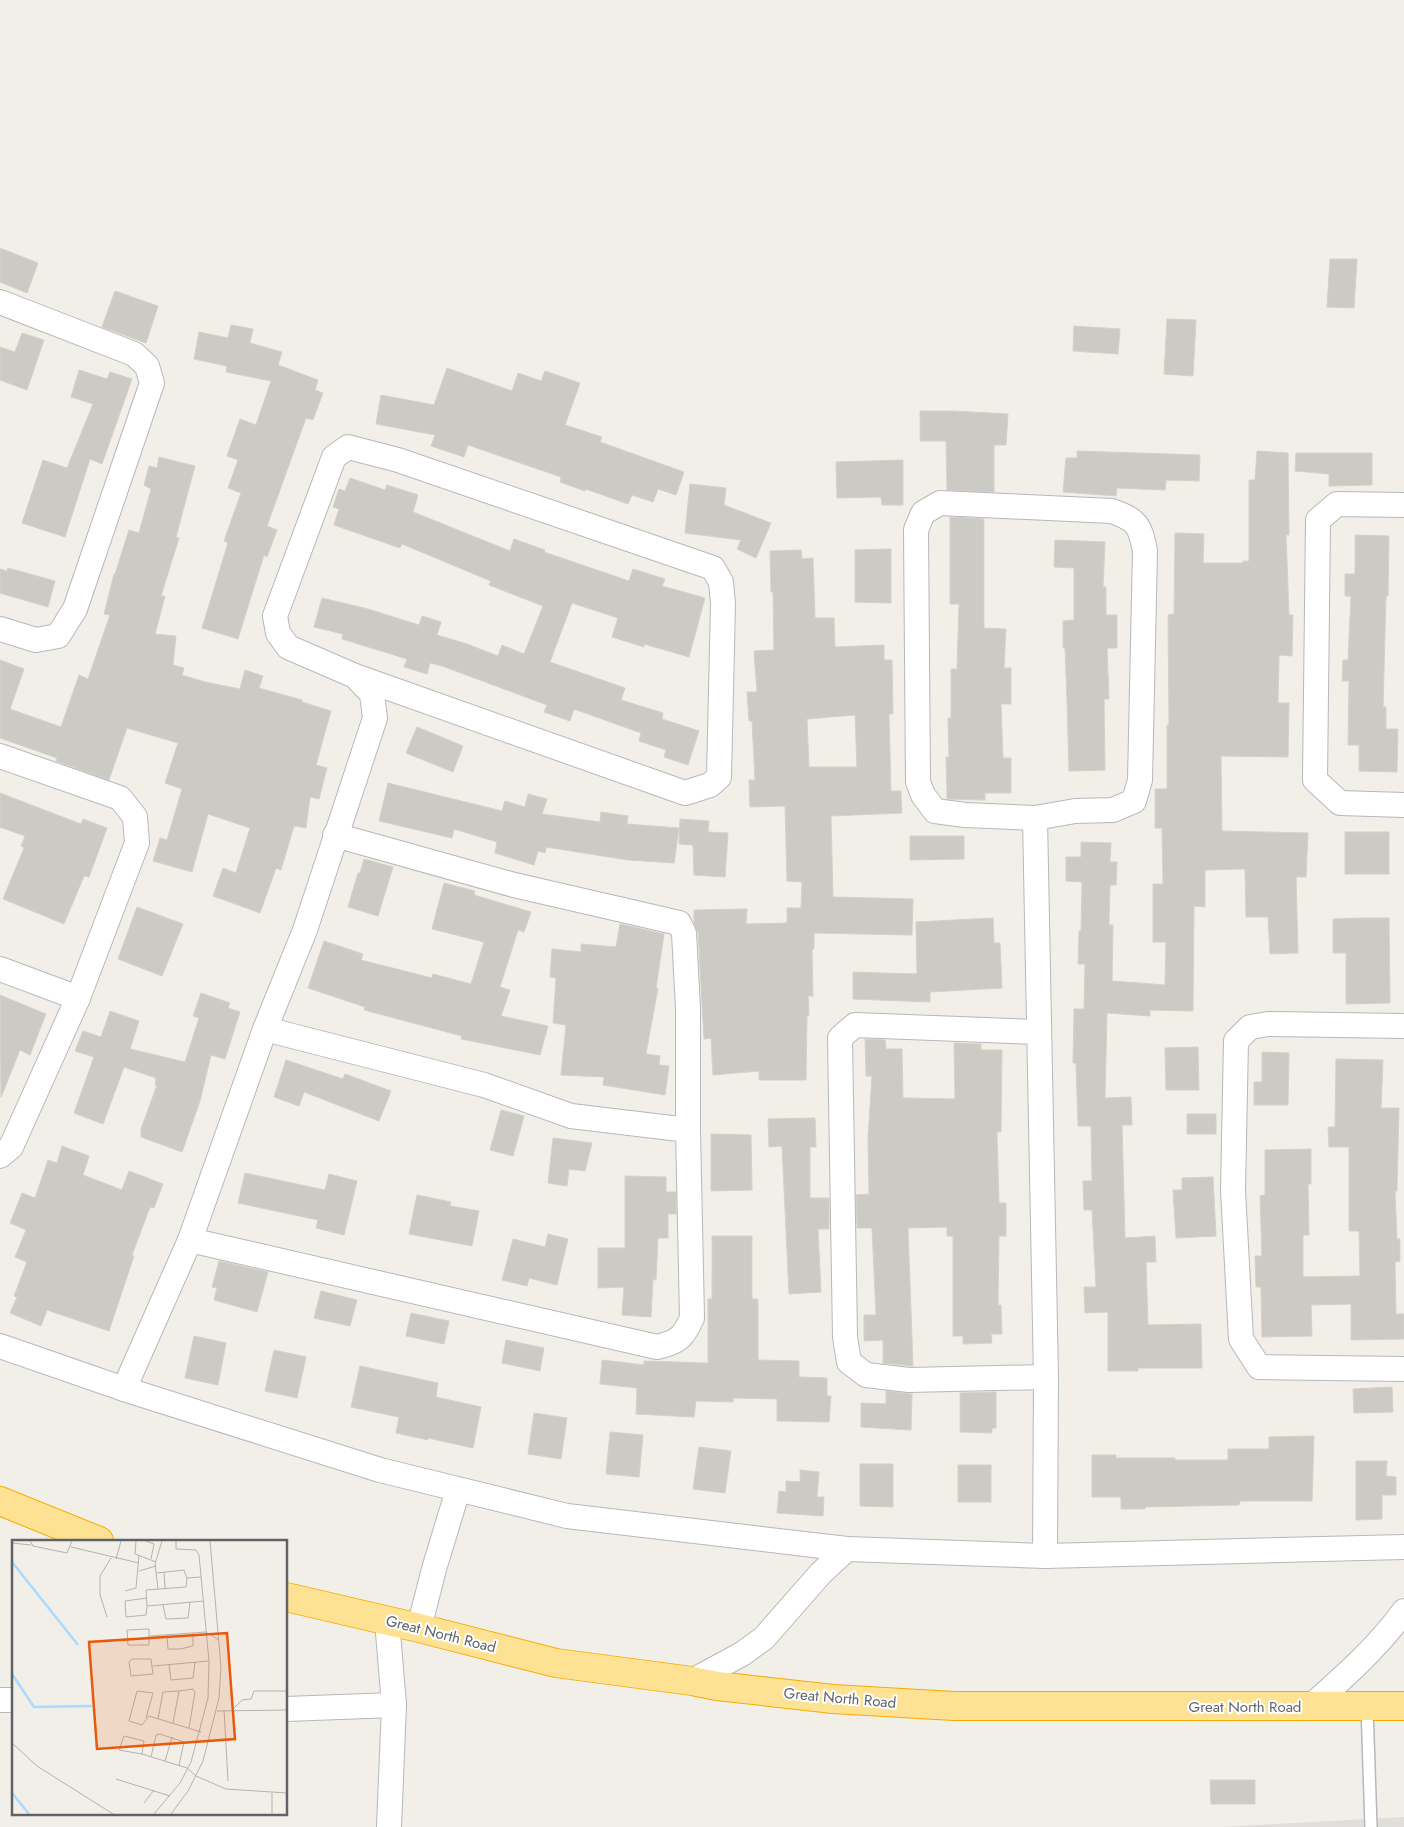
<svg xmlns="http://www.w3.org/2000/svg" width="1404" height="1827" font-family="Jost,sans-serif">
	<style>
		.industrial { fill: #e0deda }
		.building { fill: #cccac5; stroke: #d6d1c6; fill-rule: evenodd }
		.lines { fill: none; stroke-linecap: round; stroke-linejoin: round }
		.lane-casing { stroke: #b5b8bc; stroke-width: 14 }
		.street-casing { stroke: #b5b8bc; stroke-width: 26 }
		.highway-casing { stroke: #f9ab00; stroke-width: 30 }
		.lane { stroke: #fff; stroke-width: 11 }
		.street { stroke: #fff; stroke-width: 24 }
		.highway { stroke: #fde293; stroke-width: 28 }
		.labels { text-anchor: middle; stroke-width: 4; stroke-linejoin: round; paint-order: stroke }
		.street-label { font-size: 15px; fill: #5f6368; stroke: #fff }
		.inset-river { fill: none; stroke: #aadaff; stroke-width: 2.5 }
		.inset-road { fill: none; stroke: #b3b3b1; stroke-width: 1 }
		.view { fill: #e8590c; fill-opacity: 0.15; stroke: #e8590c; stroke-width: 2.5 }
		.inset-edge { fill: none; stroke: #5f6368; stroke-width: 2.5 }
	</style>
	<rect width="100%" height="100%" fill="#f1efe8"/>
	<!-- industrial -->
	<path class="industrial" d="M 1404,1817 L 1404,1827 L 1221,1827 Z"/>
	<!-- building -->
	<g class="building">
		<path d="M 0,248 L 38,263 L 27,293 L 0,282 Z"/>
		<path d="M 1330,259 L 1357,259 L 1354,308 L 1327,307 Z"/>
		<path d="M 115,291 L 158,306 L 146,343 L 102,327 Z"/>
		<path d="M 1167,319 L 1196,320 L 1193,376 L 1164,374 Z"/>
		<path d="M 231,325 L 253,329 L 250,343 L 282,352 L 278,365 L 318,380 L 315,390 L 323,393 L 313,420 L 306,418 L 267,526 L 277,530 L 267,557 L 264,555 L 238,639 L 202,628 L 228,543 L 224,541 L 241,493 L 228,488 L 238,460 L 227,456 L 240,419 L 256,425 L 271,381 L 226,372 L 227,366 L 194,359 L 199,332 L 228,338 Z"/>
		<path d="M 1074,326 L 1120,329 L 1118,354 L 1073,351 Z"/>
		<path d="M 22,333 L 44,340 L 27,390 L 0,380 L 0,347 L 15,352 Z"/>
		<path d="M 447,368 L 512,391 L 518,373 L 541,381 L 545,371 L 580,383 L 565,425 L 602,437 L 600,442 L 684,472 L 676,495 L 658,489 L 653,502 L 632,495 L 628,504 L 586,489 L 585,491 L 560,482 L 561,477 L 468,445 L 464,457 L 431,446 L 435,435 L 376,424 L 381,395 L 434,405 Z"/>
		<path d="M 79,370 L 107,379 L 110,372 L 132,379 L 102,464 L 90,459 L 65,537 L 22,523 L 43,460 L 67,468 L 93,404 L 71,397 Z"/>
		<path d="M 920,411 L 953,411 L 1008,414 L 1006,445 L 994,445 L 994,492 L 947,490 L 946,441 L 920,441 Z"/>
		<path d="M 1077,451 L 1200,455 L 1199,481 L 1166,480 L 1165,490 L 1117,488 L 1116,496 L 1063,492 L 1066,458 L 1077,458 Z"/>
		<path d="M 1257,451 L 1288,453 L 1289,535 L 1286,535 L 1289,615 L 1293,615 L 1292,656 L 1279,655 L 1278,703 L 1289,703 L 1288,757 L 1221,756 L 1222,831 L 1308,833 L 1306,877 L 1296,877 L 1298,953 L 1270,954 L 1268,917 L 1246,917 L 1245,869 L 1205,870 L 1205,907 L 1194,906 L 1193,1011 L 1150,1010 L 1150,1016 L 1107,1013 L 1105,1098 L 1131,1097 L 1132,1125 L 1122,1125 L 1125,1238 L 1155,1236 L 1156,1262 L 1146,1262 L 1148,1325 L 1201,1324 L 1202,1368 L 1138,1368 L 1138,1371 L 1108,1371 L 1108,1312 L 1085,1313 L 1084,1287 L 1096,1287 L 1092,1210 L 1084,1210 L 1083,1181 L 1092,1181 L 1091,1126 L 1078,1126 L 1076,1063 L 1073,1063 L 1074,1009 L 1084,1009 L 1085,964 L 1078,964 L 1079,931 L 1081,931 L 1082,882 L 1066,881 L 1066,857 L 1081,857 L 1081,842 L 1111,843 L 1110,862 L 1117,862 L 1116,885 L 1110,885 L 1109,925 L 1113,925 L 1112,981 L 1165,985 L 1166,942 L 1153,942 L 1153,884 L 1163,884 L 1162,828 L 1155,828 L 1155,789 L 1167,789 L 1167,725 L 1169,725 L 1168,615 L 1174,614 L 1175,533 L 1204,534 L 1203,563 L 1243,563 L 1243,561 L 1249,561 L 1249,480 L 1255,480 Z"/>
		<path d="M 1296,453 L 1372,453 L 1372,485 L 1329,486 L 1329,474 L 1295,471 Z"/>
		<path d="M 159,457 L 195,466 L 176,537 L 179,538 L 161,596 L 165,596 L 155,634 L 176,636 L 173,665 L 184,668 L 182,675 L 205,682 L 240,689 L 245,670 L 263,676 L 259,688 L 302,700 L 302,702 L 331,711 L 316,765 L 327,768 L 319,799 L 310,797 L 306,828 L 294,826 L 281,870 L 276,868 L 260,913 L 213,896 L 223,868 L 236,873 L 250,828 L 208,814 L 192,872 L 153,861 L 160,838 L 167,840 L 182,789 L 165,783 L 178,743 L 127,728 L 109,780 L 56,761 L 57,758 L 0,738 L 0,660 L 24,669 L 10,709 L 61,727 L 79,675 L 88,679 L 110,615 L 104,614 L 114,574 L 115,574 L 129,530 L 139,533 L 151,489 L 144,485 L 149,466 L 157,468 Z"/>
		<path d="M 903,460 L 903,505 L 882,505 L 881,497 L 837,498 L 836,462 Z"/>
		<path d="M 350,478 L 385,490 L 387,485 L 418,495 L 413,512 L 510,551 L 514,539 L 545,550 L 544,552 L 629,581 L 633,569 L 665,579 L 662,586 L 705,598 L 689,657 L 644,644 L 644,647 L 612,637 L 618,618 L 572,603 L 550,662 L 625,688 L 621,700 L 663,713 L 662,719 L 699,731 L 688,765 L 664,757 L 666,750 L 639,741 L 641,733 L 574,709 L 570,721 L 544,712 L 547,705 L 442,666 L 430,663 L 427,674 L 404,667 L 407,659 L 342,639 L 343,634 L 314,627 L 322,598 L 368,609 L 419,625 L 422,616 L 441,622 L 437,635 L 467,644 L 498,656 L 502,645 L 524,654 L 543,606 L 489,585 L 491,581 L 402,544 L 400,548 L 334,525 L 339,509 L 333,507 L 339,489 L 345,491 Z"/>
		<path d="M 690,484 L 726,488 L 724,505 L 771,523 L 756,558 L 737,549 L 741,540 L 685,533 Z"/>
		<path d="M 950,517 L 984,519 L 984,628 L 1006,629 L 1004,668 L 1011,668 L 1011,704 L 1001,704 L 1003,758 L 1011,758 L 1011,793 L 985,793 L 985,800 L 947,799 L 946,757 L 949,757 L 948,718 L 951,718 L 951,669 L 957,669 L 959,604 L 950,604 Z"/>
		<path d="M 1355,535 L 1389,536 L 1388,596 L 1386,596 L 1383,707 L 1386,707 L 1386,729 L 1398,729 L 1397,772 L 1359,771 L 1359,745 L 1348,745 L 1349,681 L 1342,681 L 1343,660 L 1348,660 L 1351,596 L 1345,596 L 1345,574 L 1355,574 Z"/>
		<path d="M 1055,540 L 1105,542 L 1103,587 L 1106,587 L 1106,615 L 1117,615 L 1117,648 L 1107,648 L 1109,699 L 1104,699 L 1105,770 L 1069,771 L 1067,700 L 1065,648 L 1063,648 L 1063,621 L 1074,620 L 1074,568 L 1054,567 Z"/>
		<path d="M 891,549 L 891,603 L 855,602 L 855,550 Z"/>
		<path d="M 801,550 L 802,559 L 813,558 L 815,618 L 834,618 L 835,647 L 884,645 L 884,660 L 892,660 L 893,714 L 889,714 L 891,791 L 901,791 L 902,813 L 831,816 L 833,897 L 913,899 L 912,935 L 814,933 L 814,949 L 812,949 L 813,996 L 808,996 L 809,1015 L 807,1016 L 806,1080 L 759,1080 L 759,1071 L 713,1075 L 711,1038 L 704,1039 L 698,932 L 694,923 L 694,910 L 747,909 L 746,924 L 787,923 L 787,908 L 801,908 L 802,882 L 787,881 L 785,806 L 750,807 L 749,780 L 755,780 L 752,721 L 749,721 L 747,692 L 757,692 L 754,651 L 774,650 L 773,592 L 771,592 L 770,551 ZM 855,715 L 857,767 L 809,767 L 807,719 Z"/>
		<path d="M 8,568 L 55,581 L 48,607 L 0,593 L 0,569 L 7,571 Z"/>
		<path d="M 417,727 L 463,746 L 453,772 L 406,753 Z"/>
		<path d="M 388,783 L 502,811 L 505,801 L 525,807 L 528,794 L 547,799 L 542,814 L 600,822 L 601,812 L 628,816 L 627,824 L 679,828 L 674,863 L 628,860 L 546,847 L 545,853 L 538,851 L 534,865 L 495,853 L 497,842 L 454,829 L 452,838 L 379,821 Z"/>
		<path d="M 0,793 L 81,824 L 83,819 L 107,828 L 89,877 L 84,876 L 64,924 L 3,899 L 24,848 L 21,846 L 25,836 L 0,827 Z"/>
		<path d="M 680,819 L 709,821 L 708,832 L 728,833 L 725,877 L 694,875 L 693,845 L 679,844 Z"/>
		<rect x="1345" y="832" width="44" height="42"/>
		<path d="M 910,836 L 964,836 L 964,859 L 910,860 Z"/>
		<path d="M 364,859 L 393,867 L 378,916 L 348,907 L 358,873 L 360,873 Z"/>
		<path d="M 444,883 L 475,891 L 474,895 L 531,912 L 524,932 L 518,930 L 500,987 L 510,990 L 501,1016 L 548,1026 L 540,1055 L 461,1039 L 462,1036 L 364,1010 L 365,1007 L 308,988 L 324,941 L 363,954 L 361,960 L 432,978 L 433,974 L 471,984 L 484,942 L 432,929 Z"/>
		<path d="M 137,907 L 183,924 L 162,976 L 118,959 Z"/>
		<path d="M 993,918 L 994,943 L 1000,943 L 1002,988 L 930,992 L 930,1002 L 853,999 L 853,972 L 917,974 L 916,922 Z"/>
		<path d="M 1362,918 L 1389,918 L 1390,1003 L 1346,1004 L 1346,953 L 1333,953 L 1333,919 Z"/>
		<path d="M 620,924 L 664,934 L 656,988 L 658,988 L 646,1054 L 660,1056 L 659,1065 L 669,1066 L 665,1095 L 603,1085 L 604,1077 L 561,1075 L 566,1025 L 553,1023 L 556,978 L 550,977 L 552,949 L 581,952 L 581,944 L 616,947 Z"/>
		<path d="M 201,993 L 230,1003 L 228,1008 L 240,1012 L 225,1059 L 211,1055 L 200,1101 L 182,1152 L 141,1137 L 141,1129 L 157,1085 L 155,1085 L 156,1078 L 124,1067 L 103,1124 L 74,1113 L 94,1057 L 75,1051 L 83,1031 L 101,1037 L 110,1011 L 139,1021 L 130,1049 L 185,1062 L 199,1018 L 193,1016 Z"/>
		<path d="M 0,995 L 46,1014 L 30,1055 L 20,1050 L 1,1097 Z"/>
		<path d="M 865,1039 L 885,1040 L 886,1049 L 902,1049 L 903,1098 L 955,1099 L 954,1043 L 981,1044 L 981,1050 L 1002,1050 L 1001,1132 L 997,1132 L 999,1203 L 1006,1203 L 1006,1236 L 999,1236 L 998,1305 L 1001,1305 L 1002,1334 L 991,1334 L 992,1343 L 963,1344 L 963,1336 L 953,1336 L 953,1236 L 947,1236 L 947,1227 L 908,1228 L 913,1366 L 883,1363 L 883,1340 L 864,1341 L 864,1315 L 876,1315 L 872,1228 L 857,1228 L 856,1195 L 869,1194 L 868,1137 L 872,1076 L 866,1076 Z"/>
		<path d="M 1198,1047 L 1199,1090 L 1166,1090 L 1165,1048 Z"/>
		<path d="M 1262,1052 L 1289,1053 L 1288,1105 L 1254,1105 L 1254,1082 L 1262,1082 Z"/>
		<path d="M 1336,1059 L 1383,1060 L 1381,1108 L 1399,1108 L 1397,1191 L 1395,1191 L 1397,1239 L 1400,1239 L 1400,1261 L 1395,1262 L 1396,1314 L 1404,1314 L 1404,1339 L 1351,1340 L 1351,1304 L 1311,1305 L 1312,1336 L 1262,1337 L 1261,1287 L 1256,1287 L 1255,1256 L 1262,1256 L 1260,1196 L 1265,1195 L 1265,1150 L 1311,1149 L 1311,1184 L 1308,1184 L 1309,1235 L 1303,1235 L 1303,1277 L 1360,1276 L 1359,1231 L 1349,1231 L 1349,1147 L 1329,1147 L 1328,1127 L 1335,1127 Z"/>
		<path d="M 286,1060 L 343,1079 L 345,1074 L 391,1091 L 379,1121 L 304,1092 L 299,1106 L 274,1097 Z"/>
		<path d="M 501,1110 L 524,1116 L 513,1156 L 490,1150 Z"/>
		<rect x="1187" y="1114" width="29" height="20"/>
		<path d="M 815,1118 L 816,1147 L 810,1147 L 810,1198 L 829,1198 L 829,1229 L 818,1229 L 821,1292 L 789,1294 L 782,1146 L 769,1147 L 768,1119 Z"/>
		<path d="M 711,1134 L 751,1135 L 752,1190 L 711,1191 Z"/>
		<path d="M 553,1138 L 592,1143 L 585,1171 L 569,1169 L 567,1186 L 548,1183 Z"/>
		<path d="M 62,1146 L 89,1156 L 83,1175 L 122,1190 L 129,1171 L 163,1184 L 154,1208 L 150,1207 L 132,1255 L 134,1256 L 109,1331 L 47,1310 L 41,1326 L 10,1313 L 17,1297 L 14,1296 L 27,1262 L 15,1257 L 26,1230 L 10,1223 L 22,1193 L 35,1198 L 48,1160 L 57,1163 Z"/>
		<path d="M 245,1173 L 325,1190 L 329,1174 L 357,1181 L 344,1235 L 316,1228 L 318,1220 L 238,1203 Z"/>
		<path d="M 625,1176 L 666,1177 L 666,1192 L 676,1192 L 676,1214 L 668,1214 L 668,1238 L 658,1238 L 656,1280 L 653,1279 L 651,1317 L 622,1315 L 624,1287 L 598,1288 L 598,1248 L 625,1248 Z"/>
		<path d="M 1213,1177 L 1216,1236 L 1176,1238 L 1173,1190 L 1182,1190 L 1182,1178 Z"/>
		<path d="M 417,1195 L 451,1202 L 450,1206 L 479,1211 L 472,1246 L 409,1234 Z"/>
		<path d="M 548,1234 L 568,1239 L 557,1285 L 529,1278 L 527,1286 L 502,1280 L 513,1239 L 545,1247 Z"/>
		<path d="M 712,1236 L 752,1236 L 752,1299 L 758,1299 L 758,1360 L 799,1361 L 799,1377 L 827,1378 L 827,1396 L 831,1396 L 829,1422 L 777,1421 L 777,1399 L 733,1398 L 733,1402 L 696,1401 L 694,1417 L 636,1414 L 637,1388 L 600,1384 L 602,1360 L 644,1365 L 644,1361 L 708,1363 L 708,1299 L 712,1299 Z"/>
		<path d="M 219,1261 L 268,1272 L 257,1312 L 214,1300 L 217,1288 L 212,1287 Z"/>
		<path d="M 321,1291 L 357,1300 L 350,1326 L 314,1318 Z"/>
		<path d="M 411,1313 L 449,1321 L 444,1344 L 406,1336 Z"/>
		<path d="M 194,1336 L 226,1343 L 218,1385 L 185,1378 Z"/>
		<path d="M 506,1340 L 544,1348 L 540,1371 L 502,1363 Z"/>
		<path d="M 274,1350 L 306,1357 L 297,1398 L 265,1391 Z"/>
		<path d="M 360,1366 L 438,1383 L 436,1397 L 481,1407 L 473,1448 L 428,1438 L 428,1440 L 396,1433 L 399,1417 L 351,1407 Z"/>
		<path d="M 1392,1387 L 1393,1412 L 1354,1413 L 1353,1389 Z"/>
		<path d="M 886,1391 L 912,1394 L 911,1430 L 861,1427 L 861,1403 L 886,1404 Z"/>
		<path d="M 996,1392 L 996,1428 L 992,1428 L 992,1433 L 960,1432 L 960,1393 Z"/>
		<path d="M 534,1413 L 567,1418 L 561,1459 L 528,1454 Z"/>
		<path d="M 610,1432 L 643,1435 L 639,1477 L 606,1474 Z"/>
		<path d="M 1314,1436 L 1312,1501 L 1240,1501 L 1239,1505 L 1145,1507 L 1145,1509 L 1121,1509 L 1121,1497 L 1092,1497 L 1092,1455 L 1116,1455 L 1116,1458 L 1175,1458 L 1175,1460 L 1228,1460 L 1228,1449 L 1269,1449 L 1269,1437 Z"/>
		<path d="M 699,1447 L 731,1451 L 725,1493 L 693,1489 Z"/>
		<path d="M 1356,1461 L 1387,1461 L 1386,1476 L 1396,1477 L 1396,1495 L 1382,1495 L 1382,1519 L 1356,1520 Z"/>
		<path d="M 860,1464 L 893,1464 L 893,1507 L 860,1506 Z"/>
		<rect x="958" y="1465" width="33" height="37"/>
		<path d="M 800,1470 L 819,1472 L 817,1497 L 824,1497 L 823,1516 L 777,1513 L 779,1491 L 786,1492 L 786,1481 L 800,1482 Z"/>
		<path d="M 1210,1780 L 1255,1780 L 1255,1804 L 1211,1804 Z"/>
	</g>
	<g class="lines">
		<defs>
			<path id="lane" d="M 1367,1707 L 1371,1827"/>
			<g id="street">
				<path d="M 0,302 L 134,354 L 147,366 L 152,383 L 75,609 L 58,636 L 36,640 L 0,629"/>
				<path d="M 940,503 L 1112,511 C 1137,520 1140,525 1145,551 L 1140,780 L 1134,801 L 1113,810 L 1075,811 L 1035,818 L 965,815 L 935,811 L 923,795 L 918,782 L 916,530 L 923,513 Z"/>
				<path d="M 1404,505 L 1337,504 L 1318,520 L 1315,780 L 1340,803 L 1404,805"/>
				<path d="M 0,756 L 120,798 L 135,817 L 137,843 L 78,998 L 11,1147 L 0,1156"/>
				<path d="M 1035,818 L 1046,1377 L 1045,1556"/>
				<path d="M 335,835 L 514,885 L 679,923 L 684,933 L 688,1008 L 688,1130"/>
				<path d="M 0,969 L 78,998"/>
				<path d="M 1404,1026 L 1268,1024 L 1250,1027 L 1236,1041 L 1233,1190 L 1241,1339 L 1259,1367 L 1404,1369"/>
				<path d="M 1038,1032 L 855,1025 L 840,1038 L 845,1337 L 849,1362 L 866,1375 L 909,1380 L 1046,1377"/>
				<path d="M 190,1240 L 657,1347 C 678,1342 683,1338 692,1318 L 688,1130 L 571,1116 L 484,1085 L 265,1029"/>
				<path d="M 0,1346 L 124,1389 L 380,1470 L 567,1516 L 847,1549 L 1045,1556 L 1404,1547"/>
				<path d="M 124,1389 L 190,1240 L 265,1029 L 305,930 L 375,718 L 372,694 L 355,676 L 288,647 L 278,633 L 275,616 L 334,457 L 348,447 L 398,460 L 713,568 L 721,582 L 723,604 L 719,777 L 710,785 L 685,793 L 355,676"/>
				<path d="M 387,1621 L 394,1705 L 389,1827"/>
				<path d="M 419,1628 L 434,1569 L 458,1490"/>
				<path d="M 692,1681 L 742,1654 L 764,1638 L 821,1573 L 847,1549"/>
				<path d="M 0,1700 L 14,1700"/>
				<path d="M 1310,1707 C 1343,1678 1378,1647 1404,1611"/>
				<path d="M 286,1709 L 394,1705"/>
			</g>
			<g id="highway">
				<path d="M 0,1501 L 99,1541"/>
				<path d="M 286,1597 L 419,1628 L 556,1663 L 692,1681 L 717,1686 L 833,1699 L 954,1706 L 1404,1706"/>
			</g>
		</defs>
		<!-- lane casing -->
		<use href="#lane" class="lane-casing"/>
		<!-- street casing -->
		<use href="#street" class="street-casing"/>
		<!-- highway casing -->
		<use href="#highway" class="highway-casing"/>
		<!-- lane -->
		<use href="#lane" class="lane"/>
		<!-- street -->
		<use href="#street" class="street"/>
		<!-- highway -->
		<use href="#highway" class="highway"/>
	</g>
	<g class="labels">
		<!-- street labels -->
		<g class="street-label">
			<text transform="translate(441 1634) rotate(14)" y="5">Great North Road</text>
			<text transform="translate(840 1698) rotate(5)" y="5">Great North Road</text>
			<text x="1245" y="1712">Great North Road</text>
		</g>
	</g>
	<!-- overview -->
	<g transform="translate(12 1540)">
		<rect width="275" height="275" fill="#f1efe8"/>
		<path class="inset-river" d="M 0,22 L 66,105M 0,134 L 22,167 L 80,166M 0,253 L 17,274"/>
		<path class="inset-road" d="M 18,1 L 21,6 L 55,13 L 60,1M 124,1 L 123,14 L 144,22M 134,1 L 142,4 L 139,19M 0,3 L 19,5M 59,7 L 127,23M 104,19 L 109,1M 127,31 L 144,26M 152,32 L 153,48M 145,33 L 172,30 L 175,38 L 189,37M 146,49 L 143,24 L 150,1M 113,51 L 124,48 L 127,15M 135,58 L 113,61 L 114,77 L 134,75 L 135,66 L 192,61M 151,65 L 154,79 L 176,78 L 178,62M 135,66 L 134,50 L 174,47 L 175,38M 95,77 L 88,55 L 88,36 L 99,18M 137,89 L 137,105 L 116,105 L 115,90 ZM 155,95 L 156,109 L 168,109 L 181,106 L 181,93M 138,96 L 194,92 L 207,100M 120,119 L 139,119 L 141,134 L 119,136 L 117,122 ZM 157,125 L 159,140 L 181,138 L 183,122M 141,126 L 197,121M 212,170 L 216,241M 220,170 L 230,160 L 239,159 L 242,151 L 275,151M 205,171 L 275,170M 134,178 L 141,153 L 125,151 L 117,181 L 130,185 L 137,176 L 189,192M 146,179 L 151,152 L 167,151M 161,183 L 167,151 L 181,149 L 183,152 L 177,188M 0,203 L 25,226 L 101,274M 130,214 L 107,210 L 112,196 L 132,201 L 130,214 L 175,228 L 184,236 L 214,249 L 275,253M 139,217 L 144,195 L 148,194 L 172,202 L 167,225M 153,221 L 160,197M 104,239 L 158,256M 132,263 L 142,250M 142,274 L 168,243 L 179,222 L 196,158 L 197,121 L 187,15 L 184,10 L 164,9 L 164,1M 159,274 L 176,251 L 191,221 L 207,158 L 209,127 L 198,1M 260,274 L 260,253"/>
		<path class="view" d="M 215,93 L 223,199 L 85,209 L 77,102 Z"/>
		<rect width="275" height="275" class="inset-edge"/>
	</g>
</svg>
